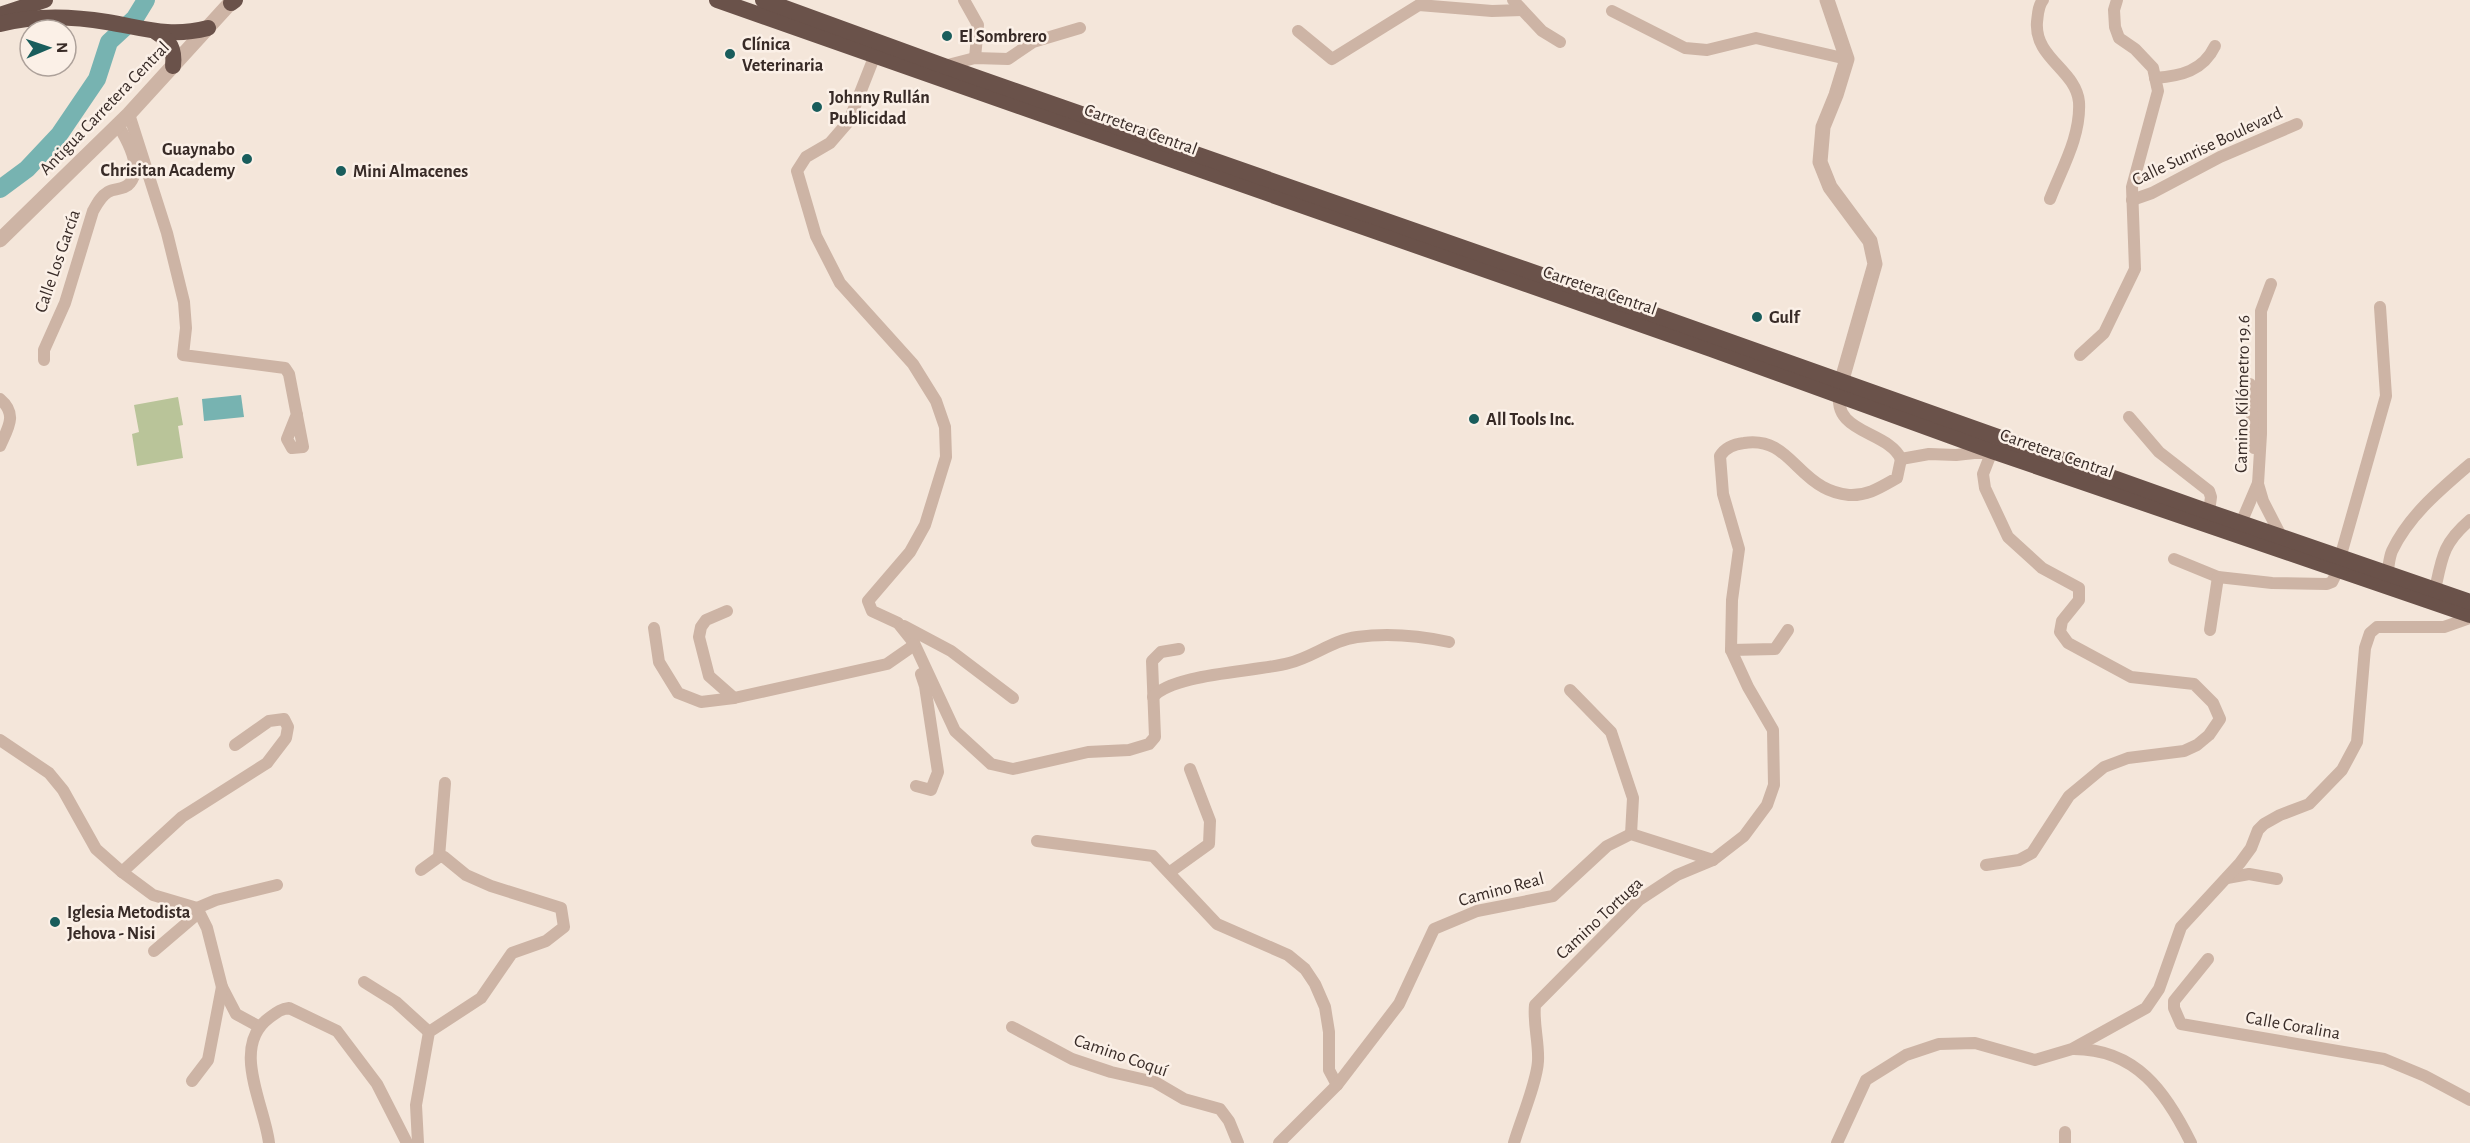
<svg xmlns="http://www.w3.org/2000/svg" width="2470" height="1143" font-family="'Alegreya Sans',sans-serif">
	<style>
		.green { fill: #b9c499 }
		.water { fill: #77b3b1 }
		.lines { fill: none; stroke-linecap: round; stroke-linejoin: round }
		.river { stroke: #77b3b1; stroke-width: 18 }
		.minor { stroke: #cdb4a5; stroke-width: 12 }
		.tertiary { stroke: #cdb4a5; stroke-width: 15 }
		.trunk { stroke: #6a524a; stroke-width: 16 }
		.poi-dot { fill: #195d5c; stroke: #fbf0e7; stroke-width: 2 }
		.labels { text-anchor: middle; stroke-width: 5; stroke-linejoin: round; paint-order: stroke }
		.poi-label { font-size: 18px; font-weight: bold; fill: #382b27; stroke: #fbf0e7; text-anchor: start }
		.street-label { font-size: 18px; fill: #382b27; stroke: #fbf0e7 }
	</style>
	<rect width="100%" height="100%" fill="#f4e6da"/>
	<!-- green -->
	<path class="green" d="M 178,397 L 183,425 L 178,426 L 183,458 L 137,466 L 132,434 L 139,432 L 134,405 Z"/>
	<!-- water -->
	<path class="water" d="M 241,395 L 244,417 L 204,421 L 202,399 Z"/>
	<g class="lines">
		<!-- river -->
		<path class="river" d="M 0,189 L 27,169 L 59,135 L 97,79 L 109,42 L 135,18 L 146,0"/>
		<!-- minor -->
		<g class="minor">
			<path d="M 964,0 L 978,25 L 975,58"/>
			<path d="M 1513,0 L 1542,31 L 1560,42"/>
			<path d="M 2043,0 C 2038,6 2038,14 2037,22 C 2034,58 2076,70 2079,102 C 2081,136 2062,168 2050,199"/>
			<path d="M 1612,11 L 1685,48 L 1707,50 L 1756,38 L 1847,59"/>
			<path d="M 1298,31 L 1332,59 L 1419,5 L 1492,11 L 1522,10"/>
			<path d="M 875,55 L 849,121 L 830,143 L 806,157 L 797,171 L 816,236 L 840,283 L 913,364 L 936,401 L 945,427 L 946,457 L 925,525 L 910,552 L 868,601 L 872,611 L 898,623 L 914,643 L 955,731 L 991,764 L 1013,769 L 1088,752 L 1129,750 L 1149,744 L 1155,737 L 1152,661 L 1161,652 L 1179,649"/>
			<path d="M 944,66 L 975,58 L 1008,59 L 1033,42 L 1080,28"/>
			<path d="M 2155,78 C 2181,76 2203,71 2215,46"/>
			<path d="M 129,114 L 167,233 L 184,302 L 186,328 L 183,355 L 285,368 L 289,374 L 303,447 L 292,448 L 287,439 L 297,414"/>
			<path d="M 2132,200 L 2152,193 L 2220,157 L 2297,124"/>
			<path d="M 2271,284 L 2261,311 L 2261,434 L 2258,484 L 2263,501 L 2282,538"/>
			<path d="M 2080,355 L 2104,333 L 2135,269 L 2132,187 L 2158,91 L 2153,68 L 2135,49 L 2119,38 L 2115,27 L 2114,10 L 2117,0"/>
			<path d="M 44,360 L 44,350 L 65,303 L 93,211 C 97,204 101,196 108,192 C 115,188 125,190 130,183 C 143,168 126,138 118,125"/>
			<path d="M 2250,384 L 2254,448"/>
			<path d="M 1840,390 C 1830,434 1888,430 1901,459"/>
			<path d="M 0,399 C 18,414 8,428 0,446"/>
			<path d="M 2129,417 L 2159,452 L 2209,491 L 2211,497 L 2209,512"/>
			<path d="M 1901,459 L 1929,454 L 1956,455 L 1992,451 L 1983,474 L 1985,488 L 2008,537 L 2042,568 L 2079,588 L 2079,600 L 2062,621 L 2060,632 L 2068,643 L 2131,677 L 2194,684 L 2213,703 L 2220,719 L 2209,735 L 2197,745 L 2184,751 L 2128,758 L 2104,767 L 2069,796 L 2032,853 L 2019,860 L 1986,865"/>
			<path d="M 2241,523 L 2258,483"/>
			<path d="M 2340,558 L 2386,396 L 2380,307"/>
			<path d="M 2174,559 L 2218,577 L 2272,583 L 2327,584 L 2332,582 L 2338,570"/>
			<path d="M 2387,574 C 2389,566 2389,558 2392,551 C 2409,515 2441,489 2470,464"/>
			<path d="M 2435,590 C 2442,557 2443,543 2470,520"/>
			<path d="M 727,611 L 706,620 L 701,627 L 699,637 L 709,676 L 734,698 L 887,664 L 910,648 L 914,643"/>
			<path d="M 904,626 L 951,651 L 1013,698"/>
			<path d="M 654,628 L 659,662 L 678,693 L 701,702 L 734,698"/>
			<path d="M 2210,630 L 2218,577"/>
			<path d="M 1731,650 L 1775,649 L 1788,630"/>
			<path d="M 1570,690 L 1611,732 L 1633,798 L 1631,834"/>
			<path d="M 1153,697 C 1173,673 1257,672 1289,663 C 1313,657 1333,640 1357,637 C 1386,633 1421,636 1449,642"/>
			<path d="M 0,740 L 49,773 L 63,790 L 96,849 L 122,872 L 153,895 L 197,908 L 207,928 L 222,987 L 236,1014 L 258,1026"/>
			<path d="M 916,786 L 931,790 L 938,772 L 925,686 L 921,674"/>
			<path d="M 1037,841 L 1153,856 L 1217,924 L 1288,955 L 1305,969 L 1315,984 L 1325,1007 L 1329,1032 L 1329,1070 L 1337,1085"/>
			<path d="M 439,857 L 445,783"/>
			<path d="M 122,872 L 182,817 L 267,763 L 286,738 L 288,727 L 284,719 L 269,721 L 235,745"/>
			<path d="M 1170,872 L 1209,844 L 1210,821 L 1190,769"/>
			<path d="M 2227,878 L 2249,874 L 2277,879"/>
			<path d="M 154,951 L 195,916 L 197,908 L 216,900 L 277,885"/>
			<path d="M 2208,959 L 2174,1001 L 2174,1008 L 2181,1024 L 2384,1059 L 2425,1076 L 2470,1100"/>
			<path d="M 364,982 L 396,1002 L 429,1032"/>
			<path d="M 1012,1027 L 1072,1059 L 1111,1072 L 1155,1082 L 1184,1099 L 1220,1109 L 1229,1121 L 1238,1143"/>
			<path d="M 2074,1049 C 2136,1049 2166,1092 2191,1143"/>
			<path d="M 192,1081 L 208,1060 L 222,987"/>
			<path d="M 269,1143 C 265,1106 230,1047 269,1018 C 276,1013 280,1009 289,1008 L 337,1031 L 377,1084 L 407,1143"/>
			<path d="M 418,1143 L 416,1105 L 429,1032 L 481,998 L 512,953 L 546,941 L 564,927 L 561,908 L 491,886 L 466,875 L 444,857 L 439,857 L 421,870"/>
			<path d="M 1279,1143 L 1337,1085 L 1399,1004 L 1434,929 L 1477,911 L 1553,896 L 1607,846 L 1631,834 L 1713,860"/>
			<path d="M 1514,1143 C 1520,1122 1537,1082 1538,1061 C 1539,1042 1533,1024 1535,1005 L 1639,900 L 1677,875 L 1713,860 L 1744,836 L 1767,805 L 1774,785 L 1773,730 L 1748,687 L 1731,650 L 1732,600 L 1739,549 L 1723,494 L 1720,456 C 1725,448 1734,444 1744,443 C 1784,437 1793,471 1823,487 C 1830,491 1840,494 1849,495 C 1868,496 1881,487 1897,478 L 1901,459"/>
			<path d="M 1837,1143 L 1866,1080 L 1906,1055 L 1939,1044 L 1975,1043 L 2035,1060 L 2072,1049 L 2146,1008 L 2159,989 L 2181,927 L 2240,863 L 2251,848 L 2258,830 L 2264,824 L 2280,815 L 2309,804 L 2342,770 L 2357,742 L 2365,648 L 2370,633 L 2377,627 L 2444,627 L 2470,618"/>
			<path d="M 2065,1143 L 2065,1132"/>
		</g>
		<!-- tertiary -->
		<g class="tertiary">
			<path d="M 1827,0 L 1847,59 L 1836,95 L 1823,127 L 1820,162 L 1830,187 L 1870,241 L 1875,264 L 1841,383"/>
			<path d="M 0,240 L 129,114 L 233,0"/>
		</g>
		<!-- trunk -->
		<g class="trunk">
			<path d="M 717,0 L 1711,349 L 1992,451 L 2470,615"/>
			<path d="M 763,0 L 944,66 L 1658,316 L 2209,512 L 2470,602"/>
			<path d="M 231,3 L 235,0"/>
			<path d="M 0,15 L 45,0"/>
			<path d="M 0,24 C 36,15 70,16 107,22 C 144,28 169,38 208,28"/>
			<path d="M 156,32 C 170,41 175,49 173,66"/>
		</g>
	</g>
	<!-- markers -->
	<g class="poi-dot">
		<circle cx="947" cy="36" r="6"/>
		<circle cx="730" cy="54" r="6"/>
		<circle cx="817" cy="107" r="6"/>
		<circle cx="247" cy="159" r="6"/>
		<circle cx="341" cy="171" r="6"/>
		<circle cx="1757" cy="317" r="6"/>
		<circle cx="1474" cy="419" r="6"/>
		<circle cx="55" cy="922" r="6"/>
	</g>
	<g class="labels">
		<!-- poi labels -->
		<g class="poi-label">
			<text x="959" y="42">El Sombrero</text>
			<text x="742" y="50">Clínica<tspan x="742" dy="21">Veterinaria</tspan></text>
			<text x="829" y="103">Johnny Rullán<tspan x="829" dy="21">Publicidad</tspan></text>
			<text x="235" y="155" text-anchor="end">Guaynabo<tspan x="235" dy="21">Chrisitan Academy</tspan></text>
			<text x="353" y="177">Mini Almacenes</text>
			<text x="1769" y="323">Gulf</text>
			<text x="1486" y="425">All Tools Inc.</text>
			<text x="67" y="918">Iglesia Metodista<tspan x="67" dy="21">Jehova - Nisi</tspan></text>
		</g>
		<!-- street labels -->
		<g class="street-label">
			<text transform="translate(104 108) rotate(-46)" y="6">Antigua Carretera Central</text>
			<text transform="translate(1141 129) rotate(20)" y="6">Carretera Central</text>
			<text transform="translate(2207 146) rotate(-25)" y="6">Calle Sunrise Boulevard</text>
			<text transform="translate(57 261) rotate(-71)" y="6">Calle Los García</text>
			<text transform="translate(1600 290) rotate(19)" y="6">Carretera Central</text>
			<text transform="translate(2242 394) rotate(-89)" y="6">Camino Kilómetro 19.6</text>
			<text transform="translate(2057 453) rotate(19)" y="6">Carretera Central</text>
			<text transform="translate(1501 889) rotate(-15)" y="6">Camino Real</text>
			<text transform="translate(1599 918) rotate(-43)" y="6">Camino Tortuga</text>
			<text transform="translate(2293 1025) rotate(10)" y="6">Calle Coralina</text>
			<text transform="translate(1121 1055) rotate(19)" y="6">Camino Coquí</text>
		</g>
	</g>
	<!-- north arrow -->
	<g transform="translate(48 48) rotate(88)"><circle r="28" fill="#fbf0e7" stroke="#ada19a" stroke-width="1.5"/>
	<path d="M0-4.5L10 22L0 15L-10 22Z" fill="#195d5c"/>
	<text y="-9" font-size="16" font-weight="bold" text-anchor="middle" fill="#382b27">N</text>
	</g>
</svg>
